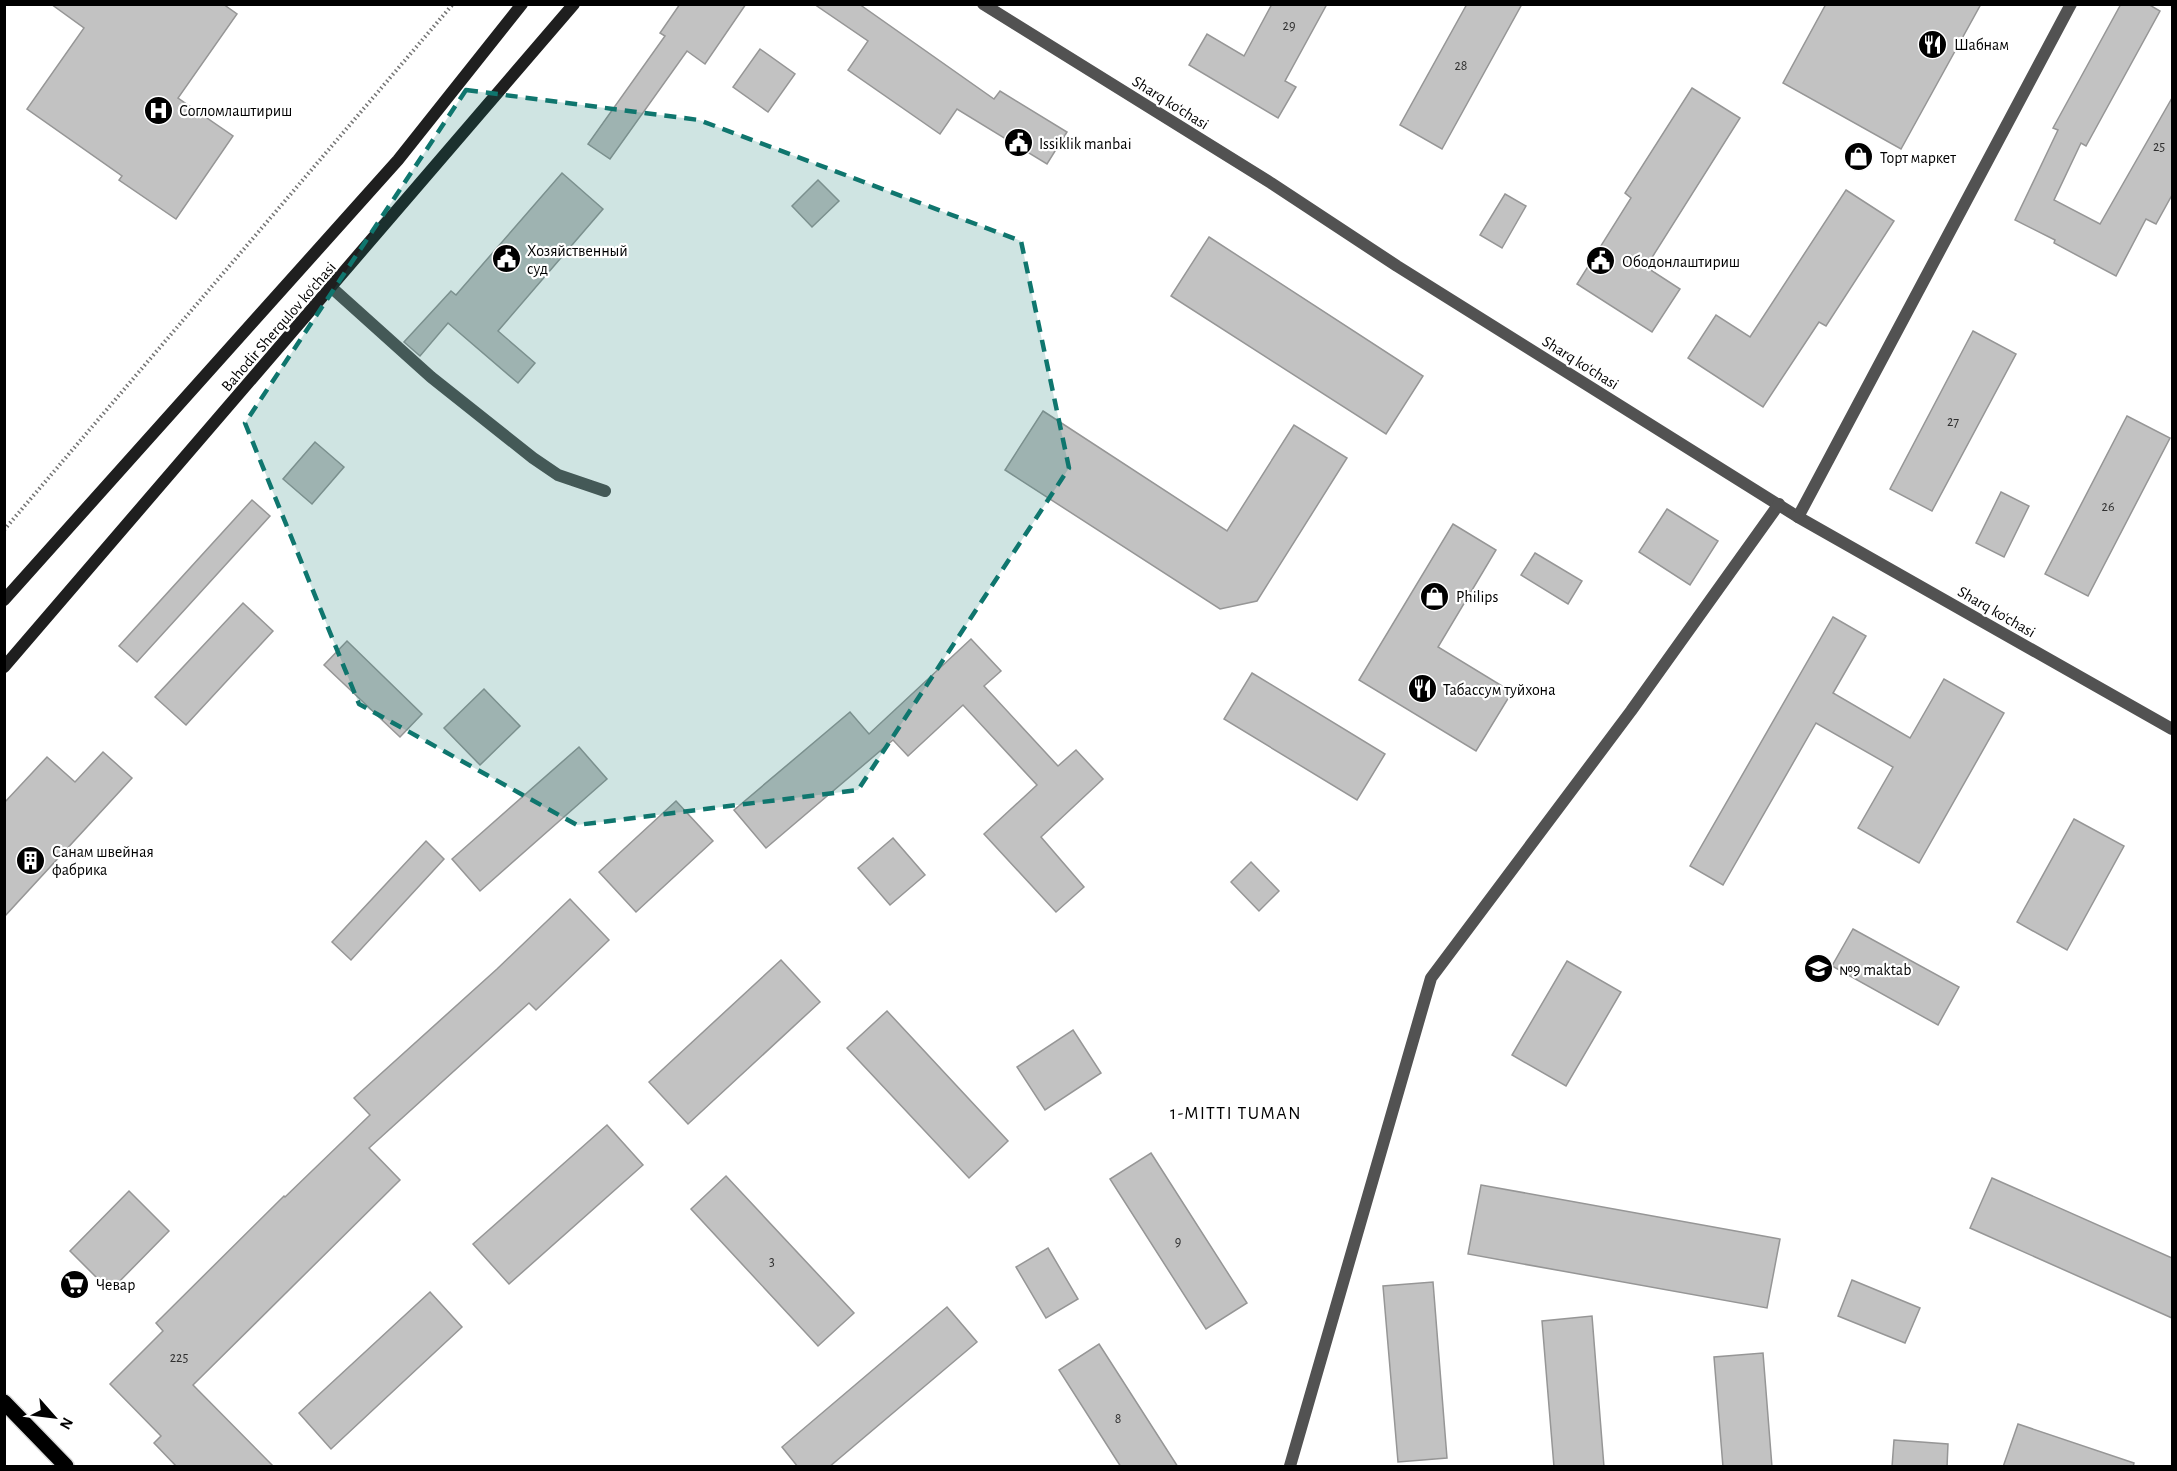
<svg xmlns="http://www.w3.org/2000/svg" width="2177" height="1471" font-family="'Alegreya Sans',sans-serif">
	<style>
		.building { fill: #c2c2c2; stroke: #969696; stroke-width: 1.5 }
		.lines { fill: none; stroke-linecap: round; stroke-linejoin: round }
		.primary-casing { stroke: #dbdbdb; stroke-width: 18 }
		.path { stroke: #747474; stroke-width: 4; stroke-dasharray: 1.5 3; stroke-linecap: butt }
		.lane { stroke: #525252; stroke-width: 12 }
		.street { stroke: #525252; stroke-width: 12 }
		.secondary { stroke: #1f1f1f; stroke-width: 12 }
		.primary { stroke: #000; stroke-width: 15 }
		.marked { fill: #0f766e; fill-opacity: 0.2; stroke: #0f766e; stroke-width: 4.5; stroke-dasharray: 12 8; stroke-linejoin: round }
		.labels { text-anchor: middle; stroke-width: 4.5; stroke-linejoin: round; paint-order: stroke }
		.number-label { font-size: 14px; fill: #303030 }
		.poi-label { font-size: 16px; fill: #000; stroke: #fff; text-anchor: start }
		.street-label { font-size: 16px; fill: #000; stroke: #fff }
		.neighbourhood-label { font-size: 18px; letter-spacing: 1.5px; fill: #000; stroke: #fff }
	</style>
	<rect width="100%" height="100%" fill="#fff"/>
	<!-- building -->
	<g class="building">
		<path d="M 51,4 L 223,4 L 237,14 L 178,98 L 233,136 L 176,219 L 119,180 L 122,176 L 27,109 L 84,28 Z"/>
		<path d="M 680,4 L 746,4 L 705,64 L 687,51 L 610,159 L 588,144 L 665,36 L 660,33 Z"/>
		<path d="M 814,4 L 859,4 L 994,99 L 1000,91 L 1067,132 L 1047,164 L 957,109 L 940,134 L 848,70 L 868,41 Z"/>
		<path d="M 1272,4 L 1327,4 L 1285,81 L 1296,87 L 1278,118 L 1189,65 L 1207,34 L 1244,56 Z"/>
		<path d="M 1467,4 L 1522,4 L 1442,149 L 1400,125 Z"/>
		<path d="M 1826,4 L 1981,4 L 1901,149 L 1783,83 Z"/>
		<path d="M 2121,4 L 2148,4 L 2160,11 L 2086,146 L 2081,143 L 2054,200 L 2100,224 L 2172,98 L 2172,195 L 2156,224 L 2146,219 L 2116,276 L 2054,243 L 2055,240 L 2015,220 L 2058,130 L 2053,128 Z"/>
		<path d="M 760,49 L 795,74 L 768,112 L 733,87 Z"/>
		<path d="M 1692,88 L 1740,118 L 1646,267 L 1680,289 L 1652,332 L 1577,284 L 1631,198 L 1625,193 Z"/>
		<path d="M 562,173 L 603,209 L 498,331 L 535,363 L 518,383 L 448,323 L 420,356 L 404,342 L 451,291 L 456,295 Z"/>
		<path d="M 818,180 L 839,201 L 812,227 L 792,206 Z"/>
		<path d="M 1846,190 L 1894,221 L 1826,326 L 1819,322 L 1763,407 L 1688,358 L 1716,315 L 1750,337 Z"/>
		<path d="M 1505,194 L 1526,206 L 1502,248 L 1480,235 Z"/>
		<path d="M 1209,237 L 1423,376 L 1386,434 L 1171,296 Z"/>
		<path d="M 1973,331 L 2016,354 L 1932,511 L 1890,489 Z"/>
		<path d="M 1043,411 L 1227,531 L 1294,425 L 1347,458 L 1257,601 L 1220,609 L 1005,470 Z"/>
		<path d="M 2127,416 L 2170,438 L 2088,596 L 2045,574 Z"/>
		<path d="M 315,442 L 344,467 L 312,504 L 283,479 Z"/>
		<path d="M 2001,492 L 2029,506 L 2004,557 L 1976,543 Z"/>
		<path d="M 252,500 L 270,516 L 137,662 L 119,646 Z"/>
		<path d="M 1667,509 L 1718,541 L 1690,585 L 1639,552 Z"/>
		<path d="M 1453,524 L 1496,550 L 1438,647 L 1512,692 L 1476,751 L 1359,680 Z"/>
		<path d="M 1535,553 L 1582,581 L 1568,604 L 1521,575 Z"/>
		<path d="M 243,603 L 273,631 L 186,725 L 155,697 Z"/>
		<path d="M 1833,617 L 1866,636 L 1833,693 L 1910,738 L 1944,679 L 2004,713 L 1919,863 L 1858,828 L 1893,767 L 1816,723 L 1723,885 L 1690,866 Z"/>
		<path d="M 971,639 L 1001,671 L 984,686 L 1058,766 L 1076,750 L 1103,779 L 1041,837 L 1084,887 L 1056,912 L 984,834 L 1037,785 L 963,705 L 908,756 L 893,740 L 766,848 L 734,810 L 850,712 L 869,734 Z"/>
		<path d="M 347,641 L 422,714 L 400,737 L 324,665 Z"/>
		<path d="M 1252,673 L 1385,754 L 1357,800 L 1224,719 Z"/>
		<path d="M 484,689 L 520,726 L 480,765 L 444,728 Z"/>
		<path d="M 579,747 L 607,779 L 480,891 L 452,859 Z"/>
		<path d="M 103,752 L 132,778 L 4,917 L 4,803 L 47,757 L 75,782 Z"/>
		<path d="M 676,801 L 713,841 L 636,912 L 599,872 Z"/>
		<path d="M 2074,819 L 2124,846 L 2067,950 L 2017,922 Z"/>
		<path d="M 893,838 L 925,875 L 890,905 L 858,868 Z"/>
		<path d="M 426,841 L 444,859 L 351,960 L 332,942 Z"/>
		<path d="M 1251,862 L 1279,891 L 1259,911 L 1231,882 Z"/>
		<path d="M 570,899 L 609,940 L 536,1010 L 529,1003 L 369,1148 L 400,1180 L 193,1385 L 274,1467 L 177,1467 L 154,1443 L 161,1436 L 110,1384 L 163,1331 L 156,1323 L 284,1196 L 285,1197 L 370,1115 L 354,1098 L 497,969 Z"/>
		<path d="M 1853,929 L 1959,987 L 1938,1025 L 1832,966 Z"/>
		<path d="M 781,960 L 820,1002 L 688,1124 L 649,1082 Z"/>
		<path d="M 1567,961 L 1621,992 L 1566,1086 L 1512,1055 Z"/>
		<path d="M 887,1011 L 1008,1141 L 969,1178 L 847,1048 Z"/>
		<path d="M 1073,1030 L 1101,1073 L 1045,1110 L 1017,1067 Z"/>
		<path d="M 607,1125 L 643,1165 L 509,1284 L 473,1244 Z"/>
		<path d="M 1151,1153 L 1247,1303 L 1206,1329 L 1110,1179 Z"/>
		<path d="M 726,1176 L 854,1313 L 818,1346 L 691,1209 Z"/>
		<path d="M 1992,1178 L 2172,1258 L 2172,1318 L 1970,1228 Z"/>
		<path d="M 1481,1185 L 1780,1239 L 1767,1308 L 1468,1254 Z"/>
		<path d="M 129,1191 L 169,1231 L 110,1291 L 70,1251 Z"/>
		<path d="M 1048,1248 L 1078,1299 L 1046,1318 L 1016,1267 Z"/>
		<path d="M 1852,1280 L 1920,1308 L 1905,1343 L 1838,1316 Z"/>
		<path d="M 1433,1282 L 1447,1458 L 1398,1462 L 1383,1286 Z"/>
		<path d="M 430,1292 L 462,1327 L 331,1449 L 299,1413 Z"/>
		<path d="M 947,1307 L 977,1342 L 829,1467 L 798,1467 L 782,1447 Z"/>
		<path d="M 1592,1316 L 1604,1467 L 1554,1467 L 1542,1321 Z"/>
		<path d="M 1099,1344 L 1178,1467 L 1121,1467 L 1059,1370 Z"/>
		<path d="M 1763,1353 L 1772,1467 L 1723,1467 L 1714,1357 Z"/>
		<path d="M 2018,1424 L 2134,1463 L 2133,1467 L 2003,1467 Z"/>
		<path d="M 1894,1440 L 1948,1444 L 1947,1467 L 1892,1467 Z"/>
	</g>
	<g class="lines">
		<defs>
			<path id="primary" d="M 4,1402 L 66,1466"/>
		</defs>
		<!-- primary casing -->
		<use href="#primary" class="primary-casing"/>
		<!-- path -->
		<path class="path" d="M 4,530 L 453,4"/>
		<!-- lane -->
		<path class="lane" d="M 332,288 L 431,377 L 533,458 L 558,475 L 605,491"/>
		<!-- street -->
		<g class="street">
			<path d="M 983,4 L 1271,183 L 1397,266 L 1798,517 L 2172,729"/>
			<path d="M 1798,517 L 2071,4"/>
			<path d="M 1290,1466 L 1431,978 L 1631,711 L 1779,504"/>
		</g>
		<!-- secondary -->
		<g class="secondary">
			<path d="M 4,600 L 398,160 L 522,4"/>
			<path d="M 4,667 L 574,4"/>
		</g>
		<!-- primary -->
		<use href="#primary" class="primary"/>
	</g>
	<!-- marked area -->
	<path class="marked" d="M 466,90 L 699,120 L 1021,241 L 1069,468 L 858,790 L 577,825 L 359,704 L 245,423 Z"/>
	<!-- icons -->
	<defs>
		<symbol id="restaurant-disc" viewBox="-11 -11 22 22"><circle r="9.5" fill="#000" stroke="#fff"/><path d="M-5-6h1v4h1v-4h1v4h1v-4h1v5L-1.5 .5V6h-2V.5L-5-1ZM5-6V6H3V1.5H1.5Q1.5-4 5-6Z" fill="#fff"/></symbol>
		<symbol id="hospital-disc" viewBox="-11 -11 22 22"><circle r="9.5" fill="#000" stroke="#fff"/><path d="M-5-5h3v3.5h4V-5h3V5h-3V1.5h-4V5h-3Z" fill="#fff"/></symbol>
		<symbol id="civic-disc" viewBox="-11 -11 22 22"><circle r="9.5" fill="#000" stroke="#fff"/><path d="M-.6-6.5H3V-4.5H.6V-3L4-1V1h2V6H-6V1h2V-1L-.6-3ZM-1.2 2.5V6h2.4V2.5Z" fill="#fff"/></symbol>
		<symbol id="shop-disc" viewBox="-11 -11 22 22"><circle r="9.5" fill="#000" stroke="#fff"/><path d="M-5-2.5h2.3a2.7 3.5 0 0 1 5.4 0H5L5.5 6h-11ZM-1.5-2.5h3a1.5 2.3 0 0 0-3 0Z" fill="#fff"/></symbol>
		<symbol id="building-disc" viewBox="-11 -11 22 22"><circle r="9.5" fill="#000" stroke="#fff"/><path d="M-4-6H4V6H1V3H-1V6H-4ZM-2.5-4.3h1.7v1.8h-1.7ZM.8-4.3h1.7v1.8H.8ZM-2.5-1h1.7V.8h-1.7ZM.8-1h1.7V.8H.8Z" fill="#fff"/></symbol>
		<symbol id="school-disc" viewBox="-11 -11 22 22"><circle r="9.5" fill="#000" stroke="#fff"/><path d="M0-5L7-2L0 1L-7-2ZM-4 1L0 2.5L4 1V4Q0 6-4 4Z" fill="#fff"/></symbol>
		<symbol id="supermarket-disc" viewBox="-11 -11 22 22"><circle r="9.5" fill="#000" stroke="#fff"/><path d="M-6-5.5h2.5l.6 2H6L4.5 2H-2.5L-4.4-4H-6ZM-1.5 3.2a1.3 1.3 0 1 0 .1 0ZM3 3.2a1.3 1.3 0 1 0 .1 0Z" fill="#fff"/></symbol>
	</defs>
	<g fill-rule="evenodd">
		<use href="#restaurant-disc" x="1916" y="28" width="33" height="33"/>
		<use href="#hospital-disc" x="142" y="94" width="33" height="33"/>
		<use href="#civic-disc" x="1002" y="126" width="33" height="33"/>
		<use href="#shop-disc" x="1842" y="140" width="33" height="33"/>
		<use href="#civic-disc" x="490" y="242" width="33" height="33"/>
		<use href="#civic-disc" x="1584" y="244" width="33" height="33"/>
		<use href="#shop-disc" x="1418" y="580" width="33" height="33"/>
		<use href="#restaurant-disc" x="1406" y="672" width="33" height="33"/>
		<use href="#building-disc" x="14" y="844" width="33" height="33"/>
		<use href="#school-disc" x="1802" y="952" width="33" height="33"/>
		<use href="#supermarket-disc" x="58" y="1268" width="33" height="33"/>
	</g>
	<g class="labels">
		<!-- number labels -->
		<g class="number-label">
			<text x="1289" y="30">29</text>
			<text x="1461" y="70">28</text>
			<text x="2159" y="151">25</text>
			<text x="1953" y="426">27</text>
			<text x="2108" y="511">26</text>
			<text x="1178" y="1246">9</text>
			<text x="772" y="1266">3</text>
			<text x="179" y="1362">225</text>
			<text x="1118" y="1423">8</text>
		</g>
		<!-- poi labels -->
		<g class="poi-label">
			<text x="1954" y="50">Шабнам</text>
			<text x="179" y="116">Согломлаштириш</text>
			<text x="1039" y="149">Issiklik manbai</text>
			<text x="1880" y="163">Торт маркет</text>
			<text x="527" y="256">Хозяйственный<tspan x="527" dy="18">суд</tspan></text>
			<text x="1622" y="267">Ободонлаштириш</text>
			<text x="1456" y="602">Philips</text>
			<text x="1443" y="695">Табассум туйхона</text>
			<text x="52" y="857">Санам швейная<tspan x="52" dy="18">фабрика</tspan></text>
			<text x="1839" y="975">№9 maktab</text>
			<text x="96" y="1290">Чевар</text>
		</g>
		<!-- street labels -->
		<g class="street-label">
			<text transform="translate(1171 102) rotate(32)" y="6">Sharq ko‘chasi</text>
			<text transform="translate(278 326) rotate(-49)" y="6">Bahodir Sherqulov ko‘chasi</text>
			<text transform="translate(1581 362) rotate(32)" y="6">Sharq ko‘chasi</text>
			<text transform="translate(1997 611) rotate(30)" y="6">Sharq ko‘chasi</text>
		</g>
		<!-- neighbourhood labels -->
		<g class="neighbourhood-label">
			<text x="1236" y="1119">1-MITTI TUMAN</text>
		</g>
	</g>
	<!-- border -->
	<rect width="2177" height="1471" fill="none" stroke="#000000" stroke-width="12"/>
	<!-- north arrow -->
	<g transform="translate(54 1417) rotate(118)" stroke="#ffffff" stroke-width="4.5" paint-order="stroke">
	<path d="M0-4.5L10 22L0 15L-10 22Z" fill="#000000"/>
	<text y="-9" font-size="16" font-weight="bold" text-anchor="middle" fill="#000000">N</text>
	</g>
</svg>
